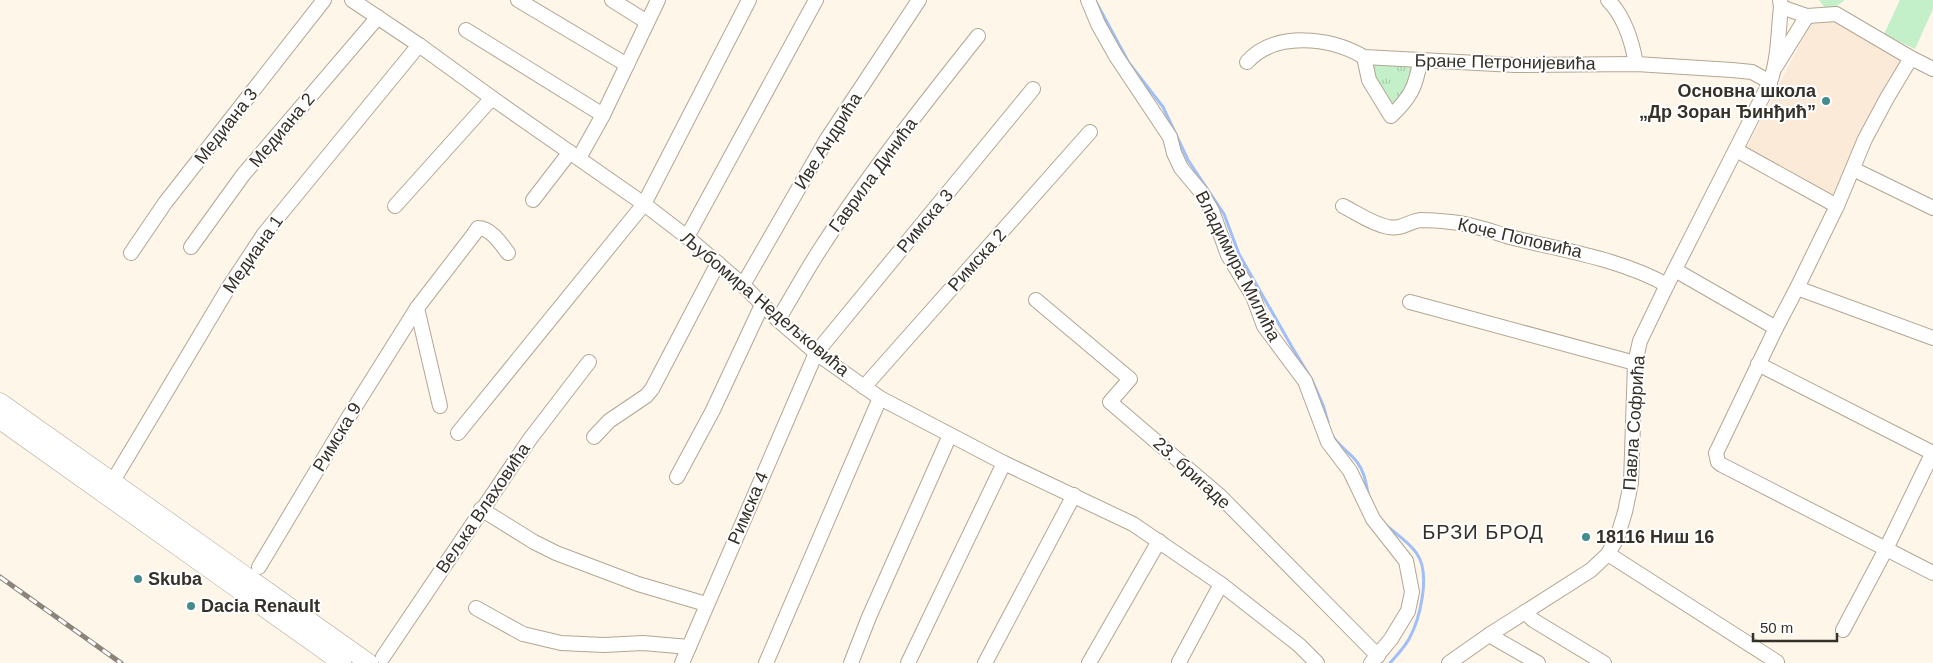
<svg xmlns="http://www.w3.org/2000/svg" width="1933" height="663" font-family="Arial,sans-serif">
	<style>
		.education { fill: #fcead9 }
		.grass { fill: url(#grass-tufts) }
		.pitch { fill: #c3efc9 }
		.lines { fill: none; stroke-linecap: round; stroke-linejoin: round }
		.stream { stroke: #a0bff9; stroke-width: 3 }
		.minor-casing { stroke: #b3a693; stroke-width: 16 }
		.major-casing { stroke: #b3a693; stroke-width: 19 }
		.minor { stroke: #fff; stroke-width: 14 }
		.major { stroke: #fff; stroke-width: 18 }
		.rail-casing { stroke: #8b847a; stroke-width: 5 }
		.rail { stroke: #fff; stroke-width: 3; stroke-dasharray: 9; stroke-linecap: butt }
		.poi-dot { fill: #458d8c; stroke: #fff; stroke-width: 2 }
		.labels { text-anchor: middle; stroke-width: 4; stroke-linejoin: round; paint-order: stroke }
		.street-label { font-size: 18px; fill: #353028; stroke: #fff }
		.poi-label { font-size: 18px; font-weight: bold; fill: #353028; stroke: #fff; text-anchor: start }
		.quarter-label { font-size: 20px; letter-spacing: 1px; fill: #353028; stroke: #fff }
	</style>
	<defs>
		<pattern id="grass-tufts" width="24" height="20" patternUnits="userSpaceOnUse" patternTransform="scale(1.25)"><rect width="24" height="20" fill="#c3efc9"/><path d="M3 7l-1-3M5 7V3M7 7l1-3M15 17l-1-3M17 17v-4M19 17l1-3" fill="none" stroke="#a8cdad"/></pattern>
	</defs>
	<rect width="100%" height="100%" fill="#fef6e9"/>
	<!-- education -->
	<path class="education" d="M 1812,21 L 1834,21 L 1906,61 L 1857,141 L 1833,196 L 1747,147 Z"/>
	<!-- grass -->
	<path class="grass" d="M 1372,62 L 1414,66 L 1410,86 L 1392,107 L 1372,78 Z"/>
	<!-- pitch -->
	<g class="pitch">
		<path d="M 1819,0 L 1845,0 L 1828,12 Z"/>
		<path d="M 1900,0 L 1933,0 L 1933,9 L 1915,49 L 1884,34 Z"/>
	</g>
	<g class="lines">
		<!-- stream -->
		<g class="stream">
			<path d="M 1095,0 L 1129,63 L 1163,107 L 1188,160 L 1224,214 L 1239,254 L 1292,347 L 1312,380 L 1323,405 L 1328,422"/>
			<path d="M 1332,435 C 1339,447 1350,452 1357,462 C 1365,472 1366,485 1369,497"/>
			<path d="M 1386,525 C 1395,533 1411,544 1417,554 C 1431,574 1420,619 1409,639 C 1404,648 1397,655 1390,663"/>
		</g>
		<defs>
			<g id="minor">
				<path d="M 352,0 L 419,45 L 492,98 L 644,204 L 687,237 L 743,285 L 778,320 L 816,353 L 880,398 L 1004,463 L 1133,524 L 1221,584 L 1299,645 L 1317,663"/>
				<path d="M 518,0 L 627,65"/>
				<path d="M 612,0 L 647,22"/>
				<path d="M 1088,0 L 1098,24 L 1116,56 L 1170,137 L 1174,153 L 1181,168 L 1201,192 L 1212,211 L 1228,255 L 1253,296 L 1264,326 L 1305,381 L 1328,442 L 1350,471 L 1373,519 L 1406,561 L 1412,592 L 1408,611 L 1391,639 L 1371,663"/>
				<path d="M 1608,0 C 1625,17 1632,41 1636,64"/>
				<path d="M 1781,7 L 1807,16 L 1836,14 L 1911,58 L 1933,69"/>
				<path d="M 466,30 L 603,115"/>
				<path d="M 1364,57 L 1369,80 L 1391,116 C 1410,98 1416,87 1420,61"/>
				<path d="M 1911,58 L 1887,98 L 1865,139 L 1837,206 L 1797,288 L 1776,328 L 1716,453 L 1718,462 L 1722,465 L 1933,573"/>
				<path d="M 1247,62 C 1275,31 1330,37 1364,57 L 1515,65 L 1636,64 L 1732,70 L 1752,72 L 1770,82"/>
				<path d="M 1776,66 L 1807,16"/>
				<path d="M 1736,150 L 1837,206"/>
				<path d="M 579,158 L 603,115 L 658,0"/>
				<path d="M 1853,169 L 1933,208"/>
				<path d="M 533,200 L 570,152"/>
				<path d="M 395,206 L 492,98"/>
				<path d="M 1343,206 C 1357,213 1372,224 1388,227 C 1402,230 1409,221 1421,220 C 1430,220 1442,221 1451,222 C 1472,224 1490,231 1510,237 C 1564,251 1618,258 1667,285"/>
				<path d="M 687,237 L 816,0"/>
				<path d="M 191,247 L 243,175 L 378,17"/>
				<path d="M 131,253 L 165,203 L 324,0"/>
				<path d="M 1675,270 L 1776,328"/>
				<path d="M 743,285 L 827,139 L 919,0"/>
				<path d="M 1797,288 L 1933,338"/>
				<path d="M 1036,300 L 1130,379 L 1110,402 L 1220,496 L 1378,656"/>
				<path d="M 1410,302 L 1635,363"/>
				<path d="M 417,308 L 440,406"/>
				<path d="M 778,320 C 793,295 807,269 823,245 C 870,172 924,104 978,36"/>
				<path d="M 1758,364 L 1933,453"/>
				<path d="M 864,387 L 1090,132"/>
				<path d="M 458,433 L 644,204 L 749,0"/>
				<path d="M 594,437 L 609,421 L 646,396 L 652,389 L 718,263"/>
				<path d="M 677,477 L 713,410 L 762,305"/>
				<path d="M 113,481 L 227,290 L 264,234 L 419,45"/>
				<path d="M 481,509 L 534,542 L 556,553 L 638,584 L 706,604"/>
				<path d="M 1608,554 L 1777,662"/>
				<path d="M 259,567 L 348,418 L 417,308 L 474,234 L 478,228 C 491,228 501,244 508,253"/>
				<path d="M 476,608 L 523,634 L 561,643 L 604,645 L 643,643 L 689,647"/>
				<path d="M 1525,612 L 1533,620 L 1604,663"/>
				<path d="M 1843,630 L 1886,549 L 1933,452"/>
				<path d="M 1489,635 L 1538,663"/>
				<path d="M 383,657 L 530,439 L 589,362"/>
				<path d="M 1179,662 L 1221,584"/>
				<path d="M 682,663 L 816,353 L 1033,89"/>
				<path d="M 766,663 L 880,398"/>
				<path d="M 851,663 L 869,617 L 950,435"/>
				<path d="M 908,663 L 1004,463"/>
				<path d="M 985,663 L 1074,495"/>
				<path d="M 1089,663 L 1159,541"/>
				<path d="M 1449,663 L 1489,635 L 1591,570 L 1608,554 L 1617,538 L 1625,512 L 1631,483 L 1635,363 L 1640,341 L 1667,285 L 1770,82 C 1779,58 1778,31 1781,7 L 1780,0"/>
			</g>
			<g id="major">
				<path d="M 0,402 L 369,663"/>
				<path d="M 0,420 L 342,663"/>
			</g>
		</defs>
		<!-- minor casing -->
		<use href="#minor" class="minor-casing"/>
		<!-- major casing -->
		<use href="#major" class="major-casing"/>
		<!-- minor -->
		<use href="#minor" class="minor"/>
		<!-- major -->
		<use href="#major" class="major"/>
		<defs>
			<path id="rail" d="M 0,577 L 121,663"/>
		</defs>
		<!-- rail casing -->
		<use href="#rail" class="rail-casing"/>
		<!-- rail -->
		<use href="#rail" class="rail"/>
	</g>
	<!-- markers -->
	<g class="poi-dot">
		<circle cx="1826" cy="101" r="5"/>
		<circle cx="1586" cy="537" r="5"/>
		<circle cx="138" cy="579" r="5"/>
		<circle cx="191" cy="606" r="5"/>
	</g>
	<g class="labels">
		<!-- street labels -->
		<g class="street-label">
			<text transform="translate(1505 62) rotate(1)" y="6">Бране Петронијевића</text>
			<text transform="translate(226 126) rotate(-52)" y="6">Медиана 3</text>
			<text transform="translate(282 130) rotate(-50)" y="6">Медиана 2</text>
			<text transform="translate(828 141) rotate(-58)" y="6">Иве Андрића</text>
			<text transform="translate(873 175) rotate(-54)" y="6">Гаврила Динића</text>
			<text transform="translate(925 221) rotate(-50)" y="6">Римска 3</text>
			<text transform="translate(1520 238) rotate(13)" y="6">Коче Поповића</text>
			<text transform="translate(253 254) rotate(-55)" y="6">Медиана 1</text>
			<text transform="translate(977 260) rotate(-48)" y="6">Римска 2</text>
			<text transform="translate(1238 266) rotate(63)" y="6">Владимира Милића</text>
			<text transform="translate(765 304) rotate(40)" y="6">Љубомира Недељковића</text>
			<text transform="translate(1634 423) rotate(-86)" y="6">Павла Софрића</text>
			<text transform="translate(337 437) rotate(-59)" y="6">Римска 9</text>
			<text transform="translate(1192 473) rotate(42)" y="6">23. бригаде</text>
			<text transform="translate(483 508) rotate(-56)" y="6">Вељка Влаховића</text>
			<text transform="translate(748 508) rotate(-67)" y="6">Римска 4</text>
		</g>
		<!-- poi labels -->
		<g class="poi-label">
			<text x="1816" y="97" text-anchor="end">Основна школа<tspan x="1816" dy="21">„Др Зоран Ђинђић”</tspan></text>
			<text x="1596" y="543">18116 Ниш 16</text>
			<text x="148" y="585">Skuba</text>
			<text x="201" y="612">Dacia Renault</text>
		</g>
		<!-- quarter labels -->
		<g class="quarter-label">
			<text x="1483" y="539">БРЗИ БРОД</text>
		</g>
	</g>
	<!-- scale -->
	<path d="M1753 633v8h84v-8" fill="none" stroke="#353028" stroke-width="2.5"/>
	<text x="1760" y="633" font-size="15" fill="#353028" stroke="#ffffff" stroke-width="4" paint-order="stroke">50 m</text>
</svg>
